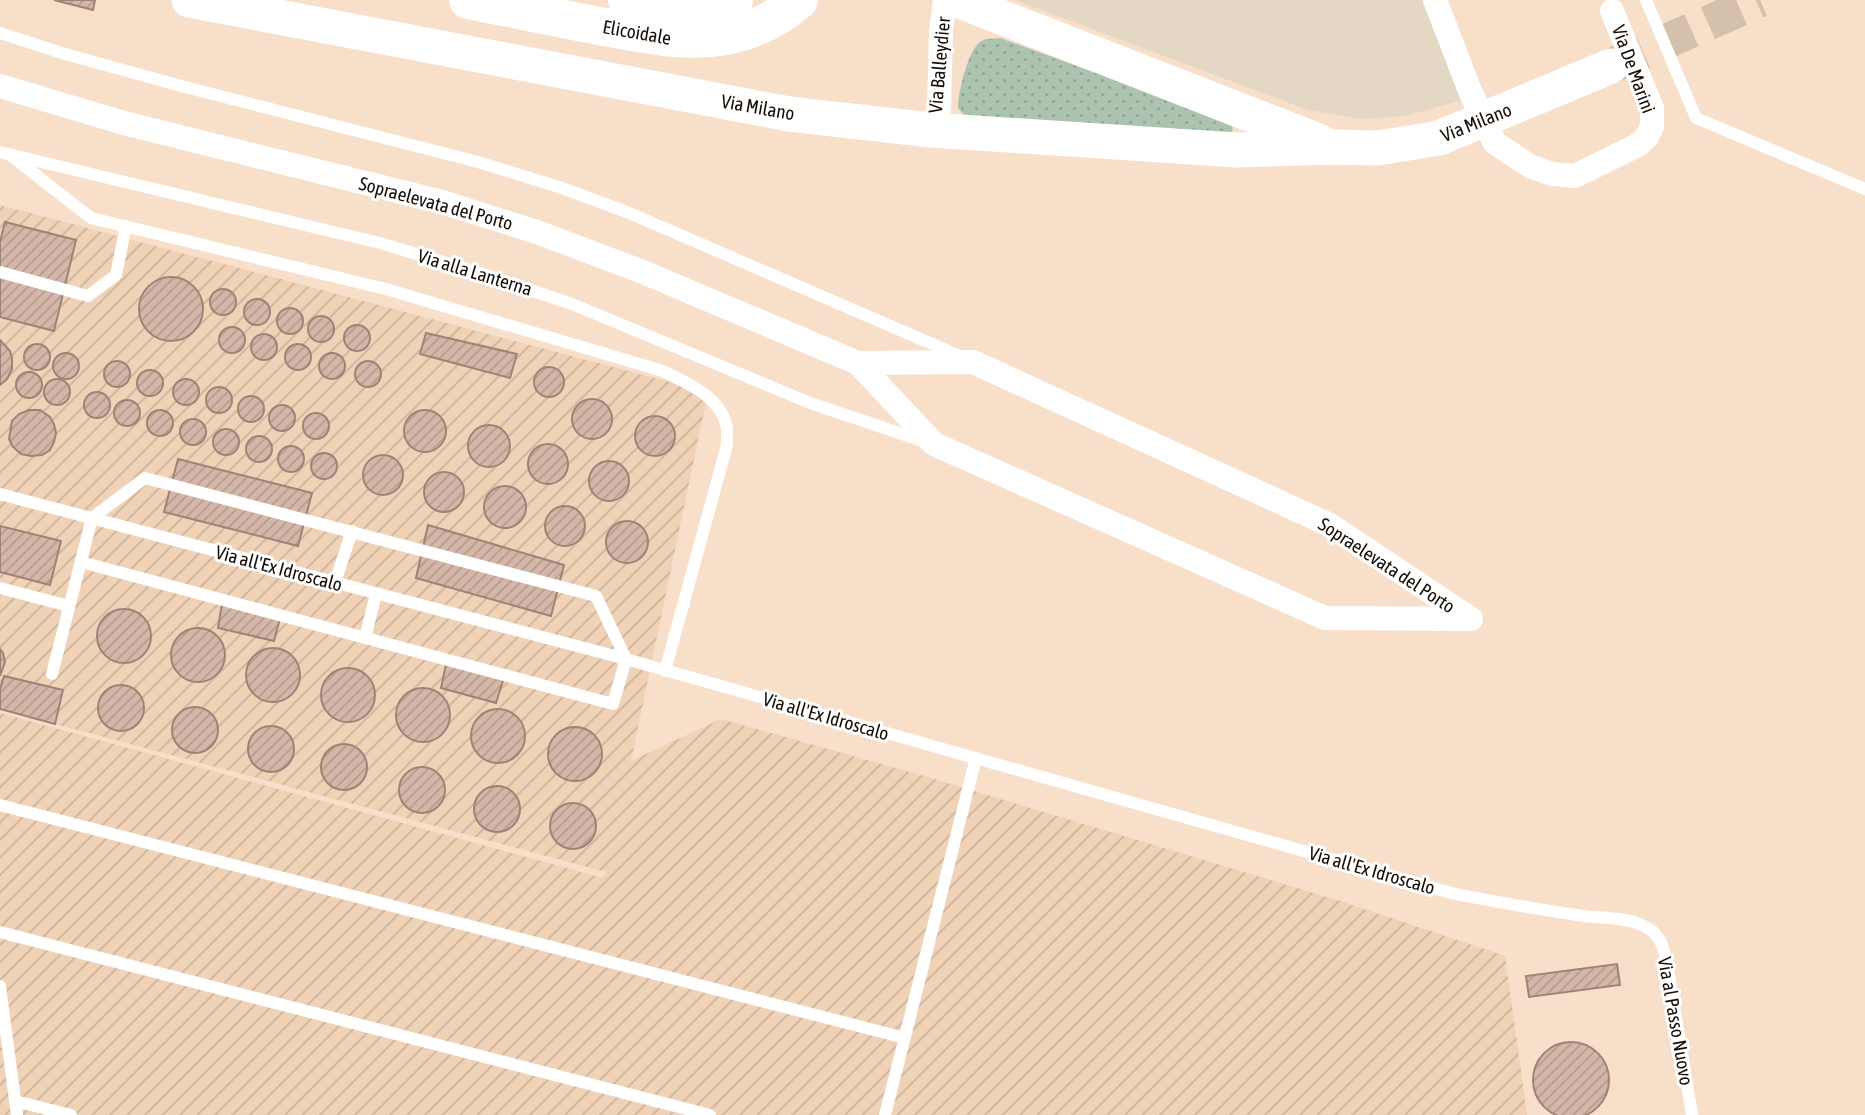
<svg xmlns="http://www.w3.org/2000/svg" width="1865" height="1115" font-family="'Asap Condensed',sans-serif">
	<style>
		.commercial { fill: #e4d8c4 }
		.industrial { fill: url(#industrial-furrows) }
		.grass { fill: url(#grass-dots) }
		.building { fill: url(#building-hatch); stroke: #9f8476; stroke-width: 2 }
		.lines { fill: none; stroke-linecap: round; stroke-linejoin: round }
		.secondary-tunnel { stroke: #d5c0ac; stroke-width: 35; stroke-dasharray: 35 18; stroke-linecap: butt }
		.service { stroke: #fff; stroke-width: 12 }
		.minor { stroke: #fff; stroke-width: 24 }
		.secondary { stroke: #fff; stroke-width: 35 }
		.trunk { stroke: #fff; stroke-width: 38 }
		.labels { text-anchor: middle; stroke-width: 6; stroke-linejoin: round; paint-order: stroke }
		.street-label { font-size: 19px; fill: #150d06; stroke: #fff }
	</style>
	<defs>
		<pattern id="industrial-furrows" width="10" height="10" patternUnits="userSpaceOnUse" patternTransform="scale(1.75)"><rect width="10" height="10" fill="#f0d2b7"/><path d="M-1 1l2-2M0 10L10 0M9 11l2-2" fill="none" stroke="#cdb39c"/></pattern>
		<pattern id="grass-dots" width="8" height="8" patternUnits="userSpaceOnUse" patternTransform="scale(1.75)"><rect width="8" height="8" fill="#acc3b0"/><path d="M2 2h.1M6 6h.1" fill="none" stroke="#93a696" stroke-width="1.8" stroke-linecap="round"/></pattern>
		<pattern id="building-hatch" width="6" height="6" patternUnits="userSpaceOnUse" patternTransform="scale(1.75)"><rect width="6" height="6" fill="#d4b7a8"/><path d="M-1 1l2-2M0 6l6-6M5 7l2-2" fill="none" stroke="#b59c8f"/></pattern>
	</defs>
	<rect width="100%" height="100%" fill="#f7dfc9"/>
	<!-- commercial -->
	<path class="commercial" d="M 1015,0 L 1422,0 L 1462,100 L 1405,116 L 1362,119 L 1308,110 Z"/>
	<!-- industrial -->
	<path class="industrial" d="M 0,205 L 708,392 L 631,761 L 721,719 L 924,776 L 1340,901 L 1505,956 L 1527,1115 L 0,1115 L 0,713 L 603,878 L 606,872 L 0,709 Z"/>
	<!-- grass -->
	<path class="grass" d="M 1000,38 L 1233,123 L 1232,133 L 966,117 L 958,108 C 958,93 968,47 983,40 C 987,38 996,39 1000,38 Z"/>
	<!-- building -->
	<g class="building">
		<path d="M 54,0 L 95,0 L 93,10 Z"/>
		<path d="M 5,222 L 76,240 L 54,331 L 0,317 L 0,242 Z"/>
		<circle cx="171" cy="309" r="32"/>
		<circle cx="223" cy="302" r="13"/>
		<circle cx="257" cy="312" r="13"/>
		<circle cx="290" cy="321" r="13"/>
		<circle cx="321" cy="329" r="13"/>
		<circle cx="357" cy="338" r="13"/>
		<circle cx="232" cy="340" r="13"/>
		<path d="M 426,333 L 517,354 L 510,378 L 420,354 Z"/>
		<circle cx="264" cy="347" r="13"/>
		<path d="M 0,340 L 10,351 L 12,358 L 12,369 L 7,379 L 0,385 Z"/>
		<circle cx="298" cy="357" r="13"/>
		<circle cx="37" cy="357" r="13"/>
		<circle cx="66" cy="366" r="13"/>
		<circle cx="332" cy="366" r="13"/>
		<circle cx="117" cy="374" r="13"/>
		<circle cx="368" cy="374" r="13"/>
		<circle cx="549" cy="382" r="15"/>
		<circle cx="150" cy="383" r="13"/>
		<circle cx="29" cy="385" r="13"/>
		<circle cx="57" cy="392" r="13"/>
		<circle cx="186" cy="392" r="13"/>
		<circle cx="219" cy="400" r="13"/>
		<circle cx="97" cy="405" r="13"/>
		<circle cx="251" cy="409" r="13"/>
		<circle cx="592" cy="419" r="20"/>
		<circle cx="127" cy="413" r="13"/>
		<circle cx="282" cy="418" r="13"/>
		<circle cx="160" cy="423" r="13"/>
		<path d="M 29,410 L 40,410 L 50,417 L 54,424 L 56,433 L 54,442 L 50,450 L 42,455 L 31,456 L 21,454 L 13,447 L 9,439 L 12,421 L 19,414 Z"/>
		<circle cx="425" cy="431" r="21"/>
		<circle cx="316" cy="426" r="13"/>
		<circle cx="655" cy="436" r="20"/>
		<circle cx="193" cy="432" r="13"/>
		<circle cx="489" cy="446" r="21"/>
		<circle cx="226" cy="442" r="13"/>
		<circle cx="259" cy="449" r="13"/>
		<circle cx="548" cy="464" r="20"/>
		<circle cx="291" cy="459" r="13"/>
		<circle cx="324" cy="466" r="13"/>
		<circle cx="383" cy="475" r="20"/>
		<path d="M 178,459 L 312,493 L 298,546 L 164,512 Z"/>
		<circle cx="609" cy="481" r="20"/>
		<circle cx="444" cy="492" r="20"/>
		<circle cx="505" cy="507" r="21"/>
		<circle cx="565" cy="526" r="20"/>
		<circle cx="627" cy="542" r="21"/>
		<path d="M 428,525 L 564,565 L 551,616 L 416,578 Z"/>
		<path d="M 0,526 L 61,541 L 50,585 L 0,572 Z"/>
		<path d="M 223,597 L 282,611 L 274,641 L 218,628 Z"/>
		<circle cx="124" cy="636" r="27"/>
		<circle cx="198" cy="655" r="27"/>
		<circle cx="273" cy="675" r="27"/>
		<path d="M 0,649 L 3,653 L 5,662 L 0,676 Z"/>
		<path d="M 448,655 L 506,671 L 496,703 L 441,688 Z"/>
		<circle cx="348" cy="695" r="27"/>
		<path d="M 4,676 L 63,690 L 55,724 L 0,709 L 0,689 Z"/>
		<circle cx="121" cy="708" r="23"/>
		<circle cx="423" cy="715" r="27"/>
		<circle cx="195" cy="730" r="23"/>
		<circle cx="498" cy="736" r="27"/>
		<circle cx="271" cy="749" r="23"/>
		<circle cx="575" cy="754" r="27"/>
		<circle cx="344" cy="767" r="23"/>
		<circle cx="422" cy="790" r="23"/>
		<circle cx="497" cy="809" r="23"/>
		<circle cx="573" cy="826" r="23"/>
		<path d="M 1617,964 L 1620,985 L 1529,997 L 1526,976 Z"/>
		<circle cx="1571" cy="1080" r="38"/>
	</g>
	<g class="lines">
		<!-- secondary-tunnel -->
		<path class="secondary-tunnel" d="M 1611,66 L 1760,0"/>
		<!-- service -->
		<g class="service">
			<path d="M 1646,0 L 1696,118 L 1865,189"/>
			<path d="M 0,33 L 65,54 L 185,87 L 478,162 L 559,187 L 627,212 L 960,356"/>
			<path d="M 0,152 L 380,243 L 476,272 L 572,304 L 810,403 L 923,441"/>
			<path d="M 9,154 L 91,218 L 386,289 L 663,371 C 687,383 722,397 727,428 C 727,433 727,439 727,445 L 665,671"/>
			<path d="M 0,272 L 88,296 L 116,275 L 126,226"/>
			<path d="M 0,494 L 626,659 L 1455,894 C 1498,902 1540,910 1583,916 C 1606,919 1631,916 1651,930 C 1662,939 1664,950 1667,963 L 1692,1115"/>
			<path d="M 335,582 L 352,531"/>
			<path d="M 0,588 L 69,606"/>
			<path d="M 365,638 L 376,594"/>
			<path d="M 52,674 L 92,518 L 145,478 L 596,596 L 626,659 L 613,704 L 81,562"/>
			<path d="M 0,805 L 905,1038"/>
			<path d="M 0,932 L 710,1115"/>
			<path d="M 0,986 L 17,1115"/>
			<path d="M 15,1101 L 71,1115"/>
			<path d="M 885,1115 L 976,758"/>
		</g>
		<!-- minor -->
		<g class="minor">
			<path d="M 1435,0 L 1470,91 L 1495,143 L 1530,166 L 1552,174 L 1575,176 L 1638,145 L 1647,137 L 1652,126 L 1652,108 L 1612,11"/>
			<path d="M 0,86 L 124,123 L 442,202 L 537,232 L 643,272 L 858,363"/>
			<path d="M 931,130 L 939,109 L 941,31 L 945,0"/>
			<path d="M 973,362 L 1330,525 L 1471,619 L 1325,618 L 934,444 L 858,363 Z"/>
		</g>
		<!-- secondary -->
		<g class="secondary">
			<path d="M 189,0 L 789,114 L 931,130 L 1236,150 L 1334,147 L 1378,148 L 1439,138 L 1611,66"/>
			<path d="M 957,0 L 1321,142"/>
		</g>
		<!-- trunk -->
		<g class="trunk">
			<path d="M 468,0 C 508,8 549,16 589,24 C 666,38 733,57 799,0"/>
			<path d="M 627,0 C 662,7 701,13 734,0"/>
		</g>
	</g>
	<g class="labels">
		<!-- street labels -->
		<g class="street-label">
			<text transform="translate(637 32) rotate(10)" y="7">Elicoidale</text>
			<text transform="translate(939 65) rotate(-85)" y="7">Via Balleydier</text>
			<text transform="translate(1634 69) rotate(70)" y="7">Via De Marini</text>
			<text transform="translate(758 107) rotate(10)" y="7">Via Milano</text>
			<text transform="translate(1476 122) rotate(-22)" y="7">Via Milano</text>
			<text transform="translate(436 203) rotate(15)" y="7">Sopraelevata del Porto</text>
			<text transform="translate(475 272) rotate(17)" y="7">Via alla Lanterna</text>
			<text transform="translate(1387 565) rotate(33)" y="7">Sopraelevata del Porto</text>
			<text transform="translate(279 568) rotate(15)" y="7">Via all'Ex Idroscalo</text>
			<text transform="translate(826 716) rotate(16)" y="7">Via all'Ex Idroscalo</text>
			<text transform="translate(1372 870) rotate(16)" y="7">Via all'Ex Idroscalo</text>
			<text transform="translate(1676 1021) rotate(80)" y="7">Via al Passo Nuovo</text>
		</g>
	</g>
</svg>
